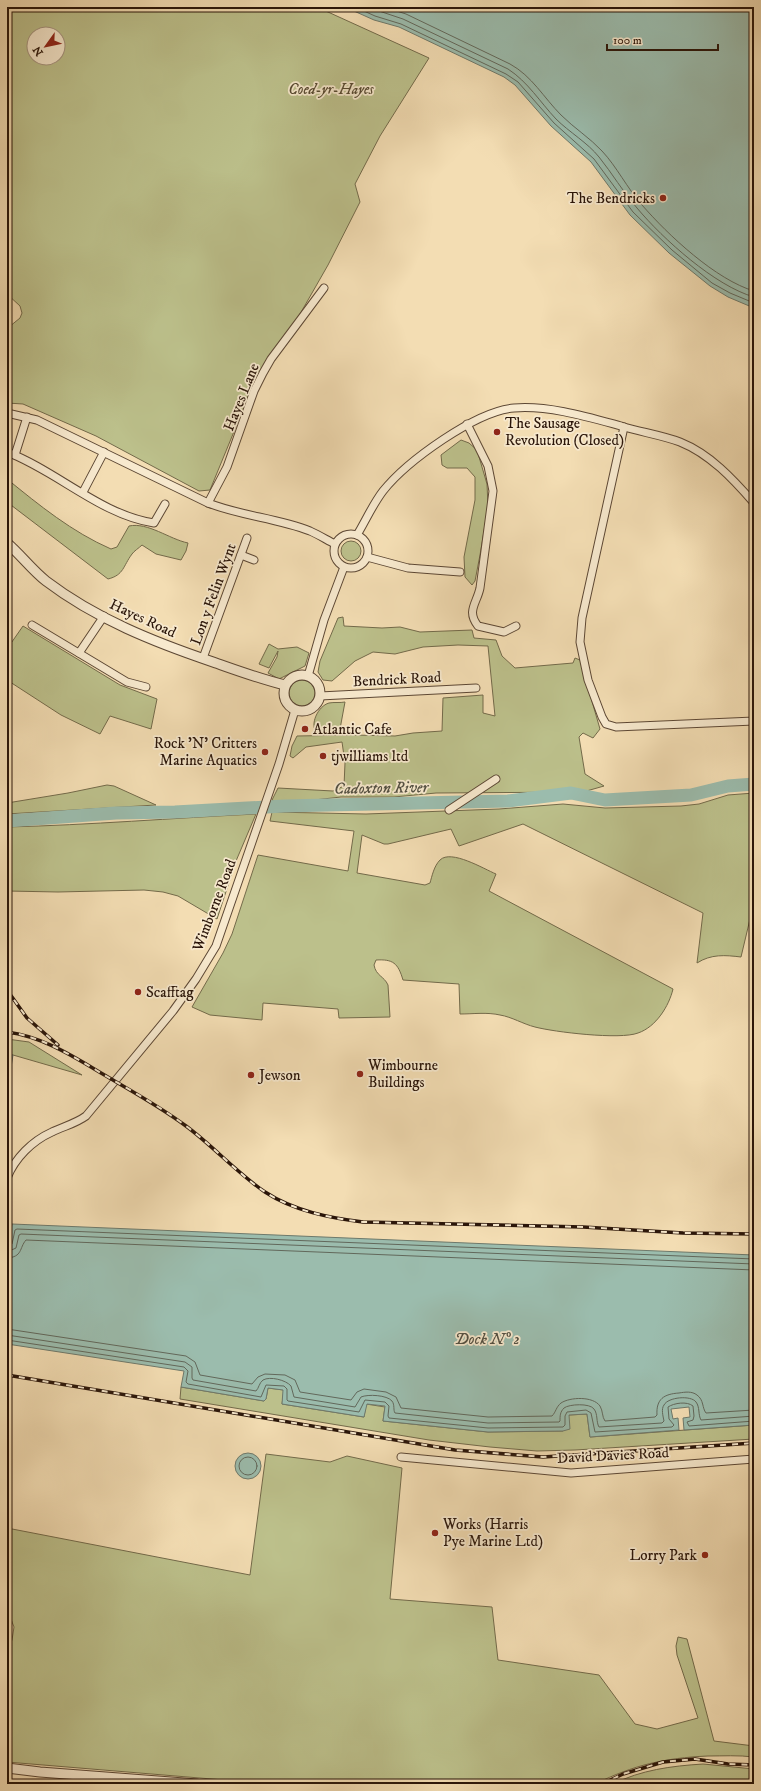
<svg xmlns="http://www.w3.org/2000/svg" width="761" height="1791" font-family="'IM FELL DW Pica',serif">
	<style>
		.green { fill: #bcc08b; stroke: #736a4a; fill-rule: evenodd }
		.water { fill: #9bbcad; stroke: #6e796b }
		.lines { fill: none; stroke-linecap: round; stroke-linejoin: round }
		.shore { stroke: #62685b; stroke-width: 1 }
		.river { stroke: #9bbcad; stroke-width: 13 }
		.minor-casing { stroke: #5c4734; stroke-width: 9 }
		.tertiary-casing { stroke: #5c4734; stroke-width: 11 }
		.minor { stroke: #f7e9ce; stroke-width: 7 }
		.tertiary { stroke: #f7e9ce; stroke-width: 9 }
		.rail-casing { stroke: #2a1509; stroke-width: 3.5 }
		.rail { stroke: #f7e9ce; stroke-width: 2; stroke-dasharray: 6; stroke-linecap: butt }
		.poi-dot { fill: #8f2418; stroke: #f7e9ce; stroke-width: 1.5 }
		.labels { text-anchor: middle; stroke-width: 3.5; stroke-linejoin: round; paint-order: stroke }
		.park-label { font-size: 15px; font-style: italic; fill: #564830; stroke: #f7e9ce }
		.poi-label { font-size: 15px; fill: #2a1509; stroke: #f7e9ce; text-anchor: start }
		.street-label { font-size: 15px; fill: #2a1509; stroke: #f7e9ce }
		.water-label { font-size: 16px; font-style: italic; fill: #524f42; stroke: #f7e9ce }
	</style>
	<rect width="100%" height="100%" fill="#f3ddb3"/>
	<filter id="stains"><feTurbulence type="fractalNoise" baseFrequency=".005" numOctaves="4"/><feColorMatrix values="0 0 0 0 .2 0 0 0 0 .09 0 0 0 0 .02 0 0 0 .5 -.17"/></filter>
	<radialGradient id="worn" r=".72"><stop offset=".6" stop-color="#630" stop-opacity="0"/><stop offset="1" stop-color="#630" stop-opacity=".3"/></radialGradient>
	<!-- green -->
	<g class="green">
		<path d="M 7,7 L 317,7 L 429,58 L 380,136 L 355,184 L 360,202 L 328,265 L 300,314 L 256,378 L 210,490 L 199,491 L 96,436 L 23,404 L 7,403 L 7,326 L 9,327 L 20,318 L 22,313 L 20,306 L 7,294 ZM 34,34 L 58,34 L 58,58 L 34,58 Z"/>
		<path d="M 461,440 L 469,443 L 477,450 L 487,484 L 488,507 L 480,555 L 475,581 L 472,585 L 465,577 L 464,557 L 475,500 L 475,477 L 467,468 L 447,468 L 442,465 L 441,455 Z"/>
		<path d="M 7,479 C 39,505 72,532 111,549 L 117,547 L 129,526 C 148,522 169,539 188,543 L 186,551 L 181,560 L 156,554 L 142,545 C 139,548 134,551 132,554 C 123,566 124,575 108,579 L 7,502 Z"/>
		<circle cx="351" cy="551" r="10"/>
		<path d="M 343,617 L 344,626 L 382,628 L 400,627 L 420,632 L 472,630 L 474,638 L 496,640 L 502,656 L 515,668 L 573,663 L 575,658 L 580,660 L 600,729 L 593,738 L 583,733 L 579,737 L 585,774 L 604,786 L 583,792 L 436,793 L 394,797 L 341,797 L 278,804 L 272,800 L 278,788 L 333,791 L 344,786 L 345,763 L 342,742 L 306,747 L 293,758 L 290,756 L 292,746 L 297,736 L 354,735 L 395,736 L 413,733 L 442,731 L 443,698 L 483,695 L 483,713 L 495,716 L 488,646 L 458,645 L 423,647 L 395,654 L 373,652 L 355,661 L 332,681 L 323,680 L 318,672 L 320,661 L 338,618 Z"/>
		<path d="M 23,626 L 120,685 L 157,699 L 151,729 L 110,716 L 100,734 L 61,715 L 7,680 L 7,649 Z"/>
		<path d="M 269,644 L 278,649 L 297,647 L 309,653 L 305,666 L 279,679 L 268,673 L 277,657 L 278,651 L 269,668 L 259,664 Z"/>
		<circle cx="302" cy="693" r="13"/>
		<path d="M 345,702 L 340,729 L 334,732 L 317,733 C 309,725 318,706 329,703 C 334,702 340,703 345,702 Z"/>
		<path d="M 107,785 L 114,786 L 156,805 L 7,814 L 7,803 L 68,793 Z"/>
		<path d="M 754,793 L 754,919 L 750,919 L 741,957 C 725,955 711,954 697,963 L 703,913 L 523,824 L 459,846 L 451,829 L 388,844 L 384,844 L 362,835 L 357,873 L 425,885 L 430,883 C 432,876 434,866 440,860 C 451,849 484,869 496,874 L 489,891 L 673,989 C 669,1006 656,1027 638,1033 C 620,1040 554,1032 535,1027 C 523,1024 512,1017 500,1015 C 487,1012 473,1014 460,1014 L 459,984 L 403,980 C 398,963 393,959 376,960 L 374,965 C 376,976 384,976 388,985 L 390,1017 L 339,1018 L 338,1009 L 263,1003 L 262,1020 L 210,1015 L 192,1007 L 223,953 L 232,934 L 258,855 L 348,871 L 354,831 L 270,821 L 272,812 L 366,814 L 499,809 L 563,804 L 605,808 L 681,806 L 699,804 L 728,795 Z"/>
		<path d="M 256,814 L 236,861 L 217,919 L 178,896 L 163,892 L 144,890 L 58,892 L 7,891 L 7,827 C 90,825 173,818 256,814 Z"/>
		<path d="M 7,1039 L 29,1042 L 82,1075 L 13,1055 L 7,1055 Z"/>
		<path d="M 181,1387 L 264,1401 L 266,1399 L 268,1388 L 284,1390 L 282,1404 L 364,1417 L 366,1404 L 385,1407 L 383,1421 L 488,1432 L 563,1431 L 569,1415 L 587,1414 L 590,1437 L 754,1425 L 754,1439 L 575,1450 L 537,1451 L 490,1447 L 429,1440 L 180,1399 Z"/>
		<path d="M 266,1454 L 330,1462 L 347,1456 L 402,1468 L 390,1599 L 492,1607 L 498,1660 L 599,1675 L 635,1724 L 657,1729 L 698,1718 L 677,1655 L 676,1646 L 678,1637 L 687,1639 L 714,1741 L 754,1746 L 754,1757 C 738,1755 723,1756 708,1756 C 664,1758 634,1765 595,1784 L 272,1784 L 7,1762 L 7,1649 L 12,1640 L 14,1627 L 7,1609 L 7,1528 L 250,1575 Z"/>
		<path d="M 703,1764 L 754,1769 L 754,1784 L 613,1784 C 641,1770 671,1766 703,1764 Z"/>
	</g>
	<!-- water -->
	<g class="water">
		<path d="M 345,7 L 754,7 L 754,308 L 728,297 L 710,286 L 669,253 L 630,215 L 591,162 L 551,126 L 515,85 L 504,77 L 399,27 L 374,20 Z"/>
		<path d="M 7,1055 L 13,1055 L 7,1092 Z"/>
		<path d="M 12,1224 L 754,1255 L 754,1425 L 684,1430 L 683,1418 L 690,1417 L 689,1407 L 671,1409 L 673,1419 L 678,1418 L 679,1430 L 590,1437 L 587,1414 L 569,1415 L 570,1429 L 563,1431 L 488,1432 L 383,1421 L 385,1406 L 367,1404 L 364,1417 L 282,1404 L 283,1390 L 268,1388 L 266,1399 L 264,1401 L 181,1387 L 184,1371 L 7,1344 L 7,1255 Z"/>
		<circle cx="248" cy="1466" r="13"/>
	</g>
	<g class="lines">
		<!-- shore -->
		<g class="shore">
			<path d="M 355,7 L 375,16 L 401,24 L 506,74 L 518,82 L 554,123 L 594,159 L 633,212 L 672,250 L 712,283 L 730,293 L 754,303"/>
			<path d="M 367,7 L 403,19 L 508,69 C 528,82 540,102 556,119 C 569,132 588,143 599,157 C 612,173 623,192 637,208 C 663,239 715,286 754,297"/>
			<path d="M 384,7 L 406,14 L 510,64 C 532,76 544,98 561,115 C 574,128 590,138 602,151 C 617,167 627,188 642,205 C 668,235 716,280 754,291"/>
			<path d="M 7,1247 L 12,1244 L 15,1230 L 17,1229 L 754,1259"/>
			<path d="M 7,1252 L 16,1248 L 19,1235 L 21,1234 L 754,1264"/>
			<path d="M 7,1258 C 23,1257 19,1248 26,1240 L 754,1270"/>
			<path d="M 7,1329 L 186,1356 L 195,1362 L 200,1375 L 252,1384 L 258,1377 L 265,1374 L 285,1375 L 295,1380 L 300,1392 L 351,1400 L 357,1392 L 364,1389 L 386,1392 L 396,1397 L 401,1408 L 488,1417 L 552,1416 C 556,1412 556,1407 561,1403 C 570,1397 593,1396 600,1406 C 603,1411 602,1417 605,1421 L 655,1417 L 657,1415 C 656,1399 664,1394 679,1393 C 685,1392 692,1391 697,1395 C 704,1400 702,1408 706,1413 L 754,1410"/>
			<path d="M 7,1335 L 185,1362 L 192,1367 L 192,1378 L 193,1380 L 256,1391 C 259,1388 259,1383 263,1380 C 270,1376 286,1380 291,1386 L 294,1397 L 355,1407 L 361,1397 C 368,1394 387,1395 392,1401 C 395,1405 393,1410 395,1413 L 488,1423 L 559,1422 L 560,1421 C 560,1416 560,1412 564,1408 C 569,1404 590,1403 594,1409 C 598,1414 596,1422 599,1427 L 662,1423 L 664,1421 C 663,1416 661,1409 664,1405 C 668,1397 691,1395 696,1402 C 700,1407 698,1415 701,1420 L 754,1416"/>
			<path d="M 7,1340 L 184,1367 L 188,1371 L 186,1382 L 188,1384 L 261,1397 L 266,1385 L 284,1386 L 287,1389 L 287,1400 L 288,1401 L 359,1412 L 365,1400 L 385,1402 L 389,1406 L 388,1416 L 389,1418 L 488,1428 L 563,1427 L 565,1425 L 565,1416 L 567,1412 L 586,1410 L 591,1413 L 595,1432 L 672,1427 L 674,1425 L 669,1419 L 668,1407 C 674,1403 687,1401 693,1406 L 694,1416 L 693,1420 L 687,1422 L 689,1426 L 754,1421"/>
			<circle cx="248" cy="1466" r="9"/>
		</g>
		<!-- river -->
		<path class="river" d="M 7,821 L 116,813 L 175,812 L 284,806 L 508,801 L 571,793 L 605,800 L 691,795 L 728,786 L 754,784"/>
		<defs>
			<g id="minor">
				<path d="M 7,413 L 37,420 L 208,503 C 241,516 277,518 310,531 C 319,535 327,540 335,544"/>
				<path d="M 467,424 L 488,466 L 493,491 L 480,588 C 477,603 466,611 478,626 L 504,632 L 516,626"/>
				<path d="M 624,427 L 582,618 L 580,642 L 588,680 L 602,717 L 606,724 L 616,727 L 754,721"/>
				<path d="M 7,452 C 57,471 101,515 154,523 L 165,504"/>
				<path d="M 15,455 L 27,417"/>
				<path d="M 83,492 L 104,452"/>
				<path d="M 208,503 L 227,467 L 254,391 L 263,373 L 271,359 L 324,288"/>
				<circle cx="351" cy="551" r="17"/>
				<path d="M 357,535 C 366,520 373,504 383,491 C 407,461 476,411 514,408 C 548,405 588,417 621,426 C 640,432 661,435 680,442 C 710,454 733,479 754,503"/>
				<path d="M 241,555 L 254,560"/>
				<path d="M 367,557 L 408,568 L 460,572"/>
				<path d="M 32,625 L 127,682 L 146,687"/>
				<path d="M 79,653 L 104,616"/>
				<path d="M 203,658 L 247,538"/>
				<path d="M 308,676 L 324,620 L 344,567"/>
				<path d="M 320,696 L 476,688"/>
				<path d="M 449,810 L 496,779"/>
				<path d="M 7,1178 C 15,1158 32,1141 52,1132 C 64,1126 75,1124 86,1116 L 173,1011 L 196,979 L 216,946 L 279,764 L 295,710"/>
				<path d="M 401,1457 L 571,1473 L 754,1459"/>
			</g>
			<g id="tertiary">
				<path d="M 7,543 C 21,555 32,570 46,581 C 96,619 154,642 213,662 C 236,670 260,679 285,685"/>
				<circle cx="302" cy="693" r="18"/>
				<path d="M 7,1768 L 40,1772 L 197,1784"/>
			</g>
		</defs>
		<!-- minor casing -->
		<use href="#minor" class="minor-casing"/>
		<!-- tertiary casing -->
		<use href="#tertiary" class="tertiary-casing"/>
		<!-- minor -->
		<use href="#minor" class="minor"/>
		<!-- tertiary -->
		<use href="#tertiary" class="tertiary"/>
		<defs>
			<g id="rail">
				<path d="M 7,990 L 27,1018 L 58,1045"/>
				<path d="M 7,1032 C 39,1036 68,1053 96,1070 C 126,1088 158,1105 186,1126 C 213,1146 237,1173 265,1192 C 294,1211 330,1218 363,1222 L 583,1227 L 683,1233 L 754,1234"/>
				<path d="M 7,1375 L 455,1450 L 543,1457 L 754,1443"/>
				<path d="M 602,1784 L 623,1774 L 663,1762 L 695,1759 L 728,1764 L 754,1765"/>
			</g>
		</defs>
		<!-- rail casing -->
		<use href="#rail" class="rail-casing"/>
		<!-- rail -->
		<use href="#rail" class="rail"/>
	</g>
	<!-- markers -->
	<g class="poi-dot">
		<circle cx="663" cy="198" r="4"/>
		<circle cx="497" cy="432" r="4"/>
		<circle cx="305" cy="729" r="4"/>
		<circle cx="265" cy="752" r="4"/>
		<circle cx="323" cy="756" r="4"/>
		<circle cx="138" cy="992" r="4"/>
		<circle cx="360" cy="1074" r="4"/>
		<circle cx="251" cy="1075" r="4"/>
		<circle cx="435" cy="1533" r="4"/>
		<circle cx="705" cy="1555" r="4"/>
	</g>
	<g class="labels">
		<!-- park labels -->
		<g class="park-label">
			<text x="331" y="94">Coed-yr-Hayes</text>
		</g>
		<!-- poi labels -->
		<g class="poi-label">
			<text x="655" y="203" text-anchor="end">The Bendricks</text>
			<text x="505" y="428">The Sausage<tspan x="505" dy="17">Revolution (Closed)</tspan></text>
			<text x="313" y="734">Atlantic Cafe</text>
			<text x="257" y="748" text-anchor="end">Rock 'N' Critters<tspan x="257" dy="17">Marine Aquatics</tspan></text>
			<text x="331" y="761">tjwilliams ltd</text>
			<text x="146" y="997">Scafftag</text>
			<text x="368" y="1070">Wimbourne<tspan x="368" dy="17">Buildings</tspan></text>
			<text x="259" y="1080">Jewson</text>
			<text x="443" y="1529">Works (Harris<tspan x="443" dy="17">Pye Marine Ltd)</tspan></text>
			<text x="697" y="1560" text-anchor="end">Lorry Park</text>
		</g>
		<!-- street labels -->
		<g class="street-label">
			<text transform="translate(241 397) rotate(-68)" y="5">Hayes Lane</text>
			<text transform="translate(213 594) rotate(-70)" y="5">Lon y Felin Wynt</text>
			<text transform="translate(143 618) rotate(25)" y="5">Hayes Road</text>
			<text transform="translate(397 679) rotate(-3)" y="5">Bendrick Road</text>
			<text transform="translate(214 905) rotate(-69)" y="5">Wimborne Road</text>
			<text transform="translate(613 1455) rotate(-3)" y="5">David Davies Road</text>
		</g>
		<!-- water labels -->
		<g class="water-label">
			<text transform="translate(381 787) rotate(-1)" y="6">Cadoxton River</text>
			<text x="487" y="1344">Dock Nº 2</text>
		</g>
	</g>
	<!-- margin -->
	<rect width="761" height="1791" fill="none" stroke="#f3ddb3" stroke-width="24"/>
	<rect x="8" y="8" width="745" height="1775" fill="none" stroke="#2a1509" stroke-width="2"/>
	<rect x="12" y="12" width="737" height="1767" fill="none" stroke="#2a1509"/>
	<!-- north arrow -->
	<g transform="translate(46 46) rotate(237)"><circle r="19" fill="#f7e9ce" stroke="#a5947f"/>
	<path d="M0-3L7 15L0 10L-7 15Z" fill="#8f2418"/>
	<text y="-6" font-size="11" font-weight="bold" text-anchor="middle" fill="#2a1509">N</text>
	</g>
	<!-- scale -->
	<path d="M607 44v6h111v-6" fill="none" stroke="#2a1509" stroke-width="2"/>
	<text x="613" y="44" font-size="12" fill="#2a1509" stroke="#f7e9ce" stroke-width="3" paint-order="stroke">100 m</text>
	<rect width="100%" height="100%" filter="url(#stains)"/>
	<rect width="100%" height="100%" fill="url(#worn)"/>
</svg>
